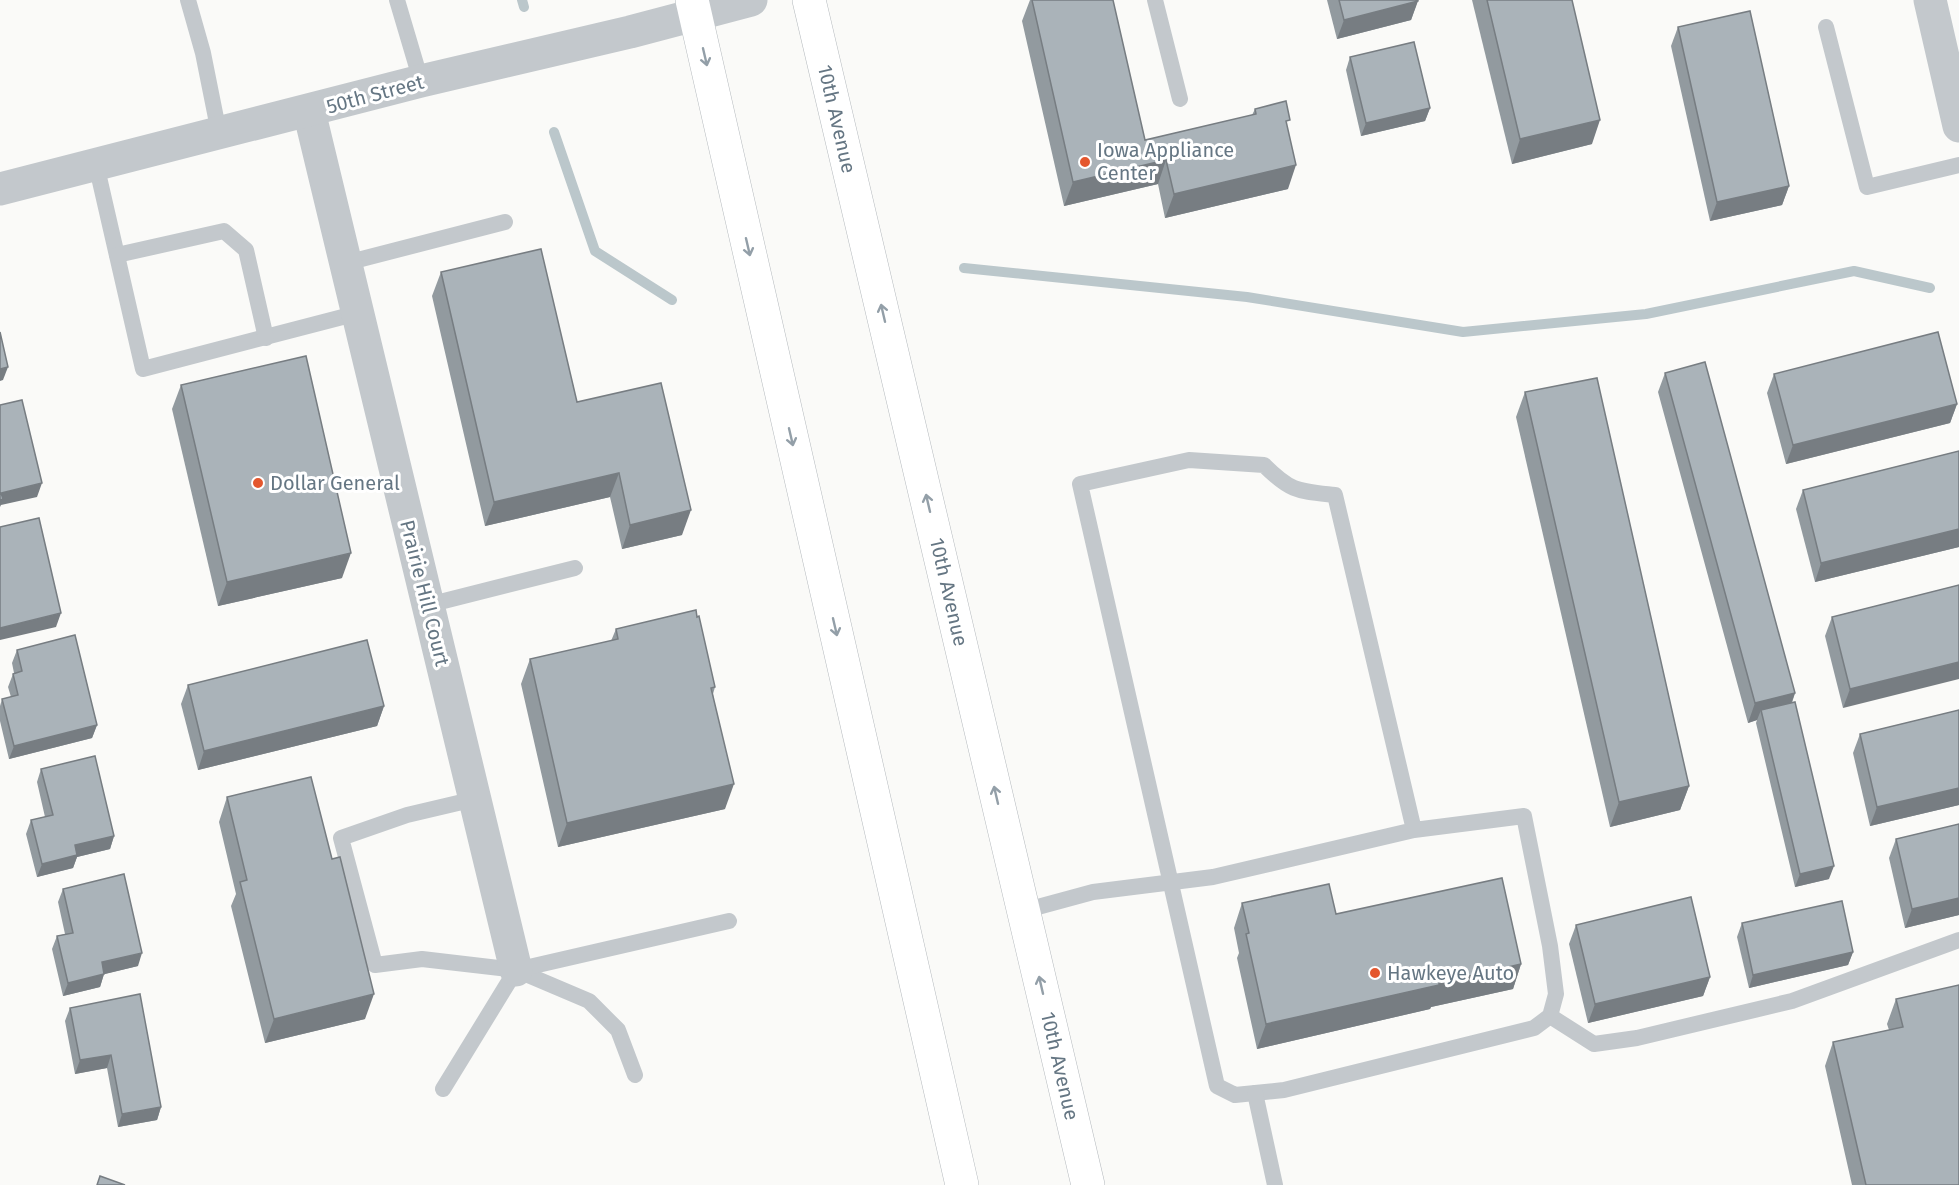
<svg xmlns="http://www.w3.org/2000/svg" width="1959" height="1185" font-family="'Fira Sans',sans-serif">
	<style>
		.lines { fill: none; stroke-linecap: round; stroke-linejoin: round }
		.stream { stroke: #bbc7cb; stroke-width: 10 }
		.primary-casing { stroke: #b5babe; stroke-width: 34 }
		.lane { stroke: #c3c8cc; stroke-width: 16 }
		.street { stroke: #c3c8cc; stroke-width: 33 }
		.primary { stroke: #fff; stroke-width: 33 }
		.wall { fill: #929a9f }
		.shaded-wall { fill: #777d82 }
		.building { fill: #aab3b9; stroke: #777d82; stroke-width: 1.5 }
		.oneway { stroke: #939fa8 }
		.poi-dot { fill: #e4572e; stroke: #fff; stroke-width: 2 }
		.labels { text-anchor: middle; stroke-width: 6; stroke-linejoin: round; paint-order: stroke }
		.street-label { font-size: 20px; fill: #657683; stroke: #fff }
		.poi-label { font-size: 20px; fill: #657683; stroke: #fff; text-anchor: start }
	</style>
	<rect width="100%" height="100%" fill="#fafaf8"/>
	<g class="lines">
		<!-- stream -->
		<g class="stream">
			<path d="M 522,0 L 524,7"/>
			<path d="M 554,132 L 595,251 L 672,300"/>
			<path d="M 964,268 L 1247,297 L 1463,332 L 1646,314 L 1854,271 L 1930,288"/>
		</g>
		<defs>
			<g id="primary">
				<path d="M 692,0 L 962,1185"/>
				<path d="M 809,0 L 1088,1185"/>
			</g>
		</defs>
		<!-- primary casing -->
		<use href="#primary" class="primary-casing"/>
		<!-- lane -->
		<g class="lane">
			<path d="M 188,0 L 203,53 L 219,133"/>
			<path d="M 397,0 L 421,81"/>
			<path d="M 1155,0 L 1180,99"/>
			<path d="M 1826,27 L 1867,187 L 1959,165"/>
			<path d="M 96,164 L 143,369 L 358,313"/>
			<path d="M 117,255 L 224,231 L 246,250 L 266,338"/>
			<path d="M 346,263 L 505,222"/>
			<path d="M 428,605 L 575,568"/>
			<path d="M 475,799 L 407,815 L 341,838 L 375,965 L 422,959 L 516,970 L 589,1001 L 618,1030 L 635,1075"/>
			<path d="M 1023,911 L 1093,892 L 1213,877 L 1414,830 L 1335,495 C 1298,491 1291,492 1264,465 L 1189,460 L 1080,484 L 1217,1086 L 1235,1095 L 1284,1090 L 1534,1028 L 1550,1016 L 1556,994 L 1550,946 L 1524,816 L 1414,830"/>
			<path d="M 1550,1016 L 1594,1044 L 1637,1038 L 1792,1001 L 1959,940"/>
			<path d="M 443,1089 L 516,970 L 729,921"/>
			<path d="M 1255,1093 L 1275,1185"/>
		</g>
		<!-- street -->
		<g class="street">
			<path d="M 1930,0 L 1959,126"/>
			<path d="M 309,111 L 516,970"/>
			<path d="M 0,189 L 421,81 L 630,32 L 751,0"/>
		</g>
		<!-- primary -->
		<use href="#primary" class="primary"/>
	</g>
	<!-- wall -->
	<g class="wall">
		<path d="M 1030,0 L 1113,0 L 1145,140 L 1252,115 L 1255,109 L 1287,127 L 1288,189 L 1165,218 L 1158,184 L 1064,206 L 1022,21 Z"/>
		<path d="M 1327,0 L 1418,0 L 1411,20 L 1337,39 Z"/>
		<path d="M 1472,0 L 1572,0 L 1592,144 L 1512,164 Z"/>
		<path d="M 1678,27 L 1789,186 L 1782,205 L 1710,221 L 1671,46 Z"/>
		<path d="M 1350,57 L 1430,108 L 1425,121 L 1361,136 L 1346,70 Z"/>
		<path d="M 441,272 L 577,402 L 682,535 L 622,549 L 610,497 L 485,526 L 432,296 Z"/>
		<path d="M 1665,373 L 1795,693 L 1792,703 L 1829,879 L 1795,887 L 1756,723 L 1757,720 L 1748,723 L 1658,392 Z"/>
		<path d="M 1774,374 L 1957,404 L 1950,423 L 1786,464 L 1767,393 Z"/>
		<path d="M 181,385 L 342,578 L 218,606 L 172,409 Z"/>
		<path d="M 1525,392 L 1689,786 L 1680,810 L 1610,827 L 1516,417 Z"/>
		<path d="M 1959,451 L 1959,547 L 1815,582 L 1796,509 L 1803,490 Z"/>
		<path d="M 1959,585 L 1843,708 L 1825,636 L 1832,617 Z"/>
		<path d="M 697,617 L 715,687 L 713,694 L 725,809 L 558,847 L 521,684 L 530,659 L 611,641 L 616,629 Z"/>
		<path d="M 17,650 L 97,725 L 92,738 L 9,759 L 0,721 L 0,706 L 2,699 L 11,697 L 8,687 L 13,674 L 14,673 L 12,663 Z"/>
		<path d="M 188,685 L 384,706 L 377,726 L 198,770 L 181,704 Z"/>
		<path d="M 1959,710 L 1959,805 L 1870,826 L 1853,753 L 1860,734 Z"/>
		<path d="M 41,769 L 114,836 L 110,849 L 77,857 L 73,868 L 37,877 L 26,834 L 31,820 L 45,817 L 37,782 Z"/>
		<path d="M 227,797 L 365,1019 L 265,1043 L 231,906 L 236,894 L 219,822 Z"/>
		<path d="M 1959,824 L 1959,915 L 1905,928 L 1889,858 L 1896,839 Z"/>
		<path d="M 63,889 L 138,966 L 104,974 L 100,987 L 63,996 L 52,949 L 57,936 L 65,934 L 58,902 Z"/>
		<path d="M 1242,903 L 1336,914 L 1521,964 L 1513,989 L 1431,1007 L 1430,1009 L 1257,1049 L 1237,958 L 1239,953 L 1234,928 Z"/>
		<path d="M 1742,923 L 1853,952 L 1848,965 L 1749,988 L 1737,937 Z"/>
		<path d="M 1576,925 L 1710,977 L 1703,996 L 1588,1023 L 1569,944 Z"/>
		<path d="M 1896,999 L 1959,1185 L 1852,1185 L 1825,1066 L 1833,1042 L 1889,1030 L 1887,1024 Z"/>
		<path d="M 70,1008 L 161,1107 L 157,1120 L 118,1127 L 107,1068 L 75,1074 L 65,1021 Z"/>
	</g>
	<!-- shaded-wall -->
	<g class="shaded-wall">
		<path d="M 1418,1 L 1411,20 L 1337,39 L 1344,20 Z"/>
		<path d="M 1430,108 L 1425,121 L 1361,136 L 1366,123 Z"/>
		<path d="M 1600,120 L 1592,144 L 1512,164 L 1520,139 Z"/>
		<path d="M 1166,160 L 1158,184 L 1064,206 L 1073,182 Z"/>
		<path d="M 1296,165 L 1288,189 L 1165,218 L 1174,194 Z"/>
		<path d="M 1789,186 L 1782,205 L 1710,221 L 1717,202 Z"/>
		<path d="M 8,367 L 3,380 L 0,381 L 0,369 Z"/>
		<path d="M 1957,404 L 1950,423 L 1786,464 L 1793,445 Z"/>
		<path d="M 619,473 L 610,497 L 485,526 L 494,502 Z"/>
		<path d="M 42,483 L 37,497 L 1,505 L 0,507 L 0,497 L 1,493 Z"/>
		<path d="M 691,510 L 682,535 L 622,549 L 630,525 Z"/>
		<path d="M 1959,529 L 1959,547 L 1815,582 L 1821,563 Z"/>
		<path d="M 351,553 L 342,578 L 218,606 L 227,582 Z"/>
		<path d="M 61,613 L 56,627 L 0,640 L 0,628 Z"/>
		<path d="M 1959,662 L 1959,679 L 1843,708 L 1850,689 Z"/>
		<path d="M 1795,693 L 1788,712 L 1761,710 L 1757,720 L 1748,723 L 1755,703 Z"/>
		<path d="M 384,706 L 377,726 L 198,770 L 204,751 Z"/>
		<path d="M 97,725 L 92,738 L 9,759 L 14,746 Z"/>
		<path d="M 734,784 L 725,809 L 558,847 L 567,823 Z"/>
		<path d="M 1689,786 L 1680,810 L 1610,827 L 1619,802 Z"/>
		<path d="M 1959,788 L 1959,805 L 1870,826 L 1877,807 Z"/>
		<path d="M 114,836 L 110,849 L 77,857 L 73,868 L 37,877 L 42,864 L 75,845 Z"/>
		<path d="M 1834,866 L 1829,879 L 1795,887 L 1800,874 Z"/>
		<path d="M 1959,898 L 1959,915 L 1905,928 L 1912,909 Z"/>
		<path d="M 1853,952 L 1848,965 L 1749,988 L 1753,975 Z"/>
		<path d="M 142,953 L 138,966 L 97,976 L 102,962 Z"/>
		<path d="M 1521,964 L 1513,989 L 1431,1007 L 1430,1009 L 1257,1049 L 1266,1024 Z"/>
		<path d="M 104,974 L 100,987 L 63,996 L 68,983 Z"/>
		<path d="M 1710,977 L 1703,996 L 1588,1023 L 1595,1004 Z"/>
		<path d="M 374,994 L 365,1019 L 265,1043 L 274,1019 Z"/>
		<path d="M 111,1055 L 107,1068 L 75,1074 L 80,1060 Z"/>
		<path d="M 161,1107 L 157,1120 L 118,1127 L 122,1114 Z"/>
	</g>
	<!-- building -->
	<g class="building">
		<path d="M 1032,0 L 1113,0 L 1145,140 L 1256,114 L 1255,109 L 1286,101 L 1290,120 L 1286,121 L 1296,165 L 1174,194 L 1166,160 L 1073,182 Z"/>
		<path d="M 1339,0 L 1418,0 L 1418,1 L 1344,20 Z"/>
		<path d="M 1487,0 L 1572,0 L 1600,120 L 1520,139 Z"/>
		<path d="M 1750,11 L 1789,186 L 1717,202 L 1678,27 Z"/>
		<path d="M 1414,42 L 1430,108 L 1366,123 L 1350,57 Z"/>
		<path d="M 541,249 L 577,402 L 661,383 L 691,510 L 630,525 L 619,473 L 494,502 L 441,272 Z"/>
		<path d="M 0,332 L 8,367 L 0,369 Z"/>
		<path d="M 1938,332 L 1957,404 L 1793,445 L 1774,374 Z"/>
		<path d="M 306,356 L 351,553 L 227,582 L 181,385 Z"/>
		<path d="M 1705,362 L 1795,693 L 1755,703 L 1665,373 Z"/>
		<path d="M 1597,378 L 1689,786 L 1619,802 L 1525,392 Z"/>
		<path d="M 22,400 L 42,483 L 1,493 L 3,499 L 0,500 L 0,405 Z"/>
		<path d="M 1959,451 L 1959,529 L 1821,563 L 1803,490 Z"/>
		<path d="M 39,518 L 61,613 L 0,628 L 0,527 Z"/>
		<path d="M 1959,585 L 1959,662 L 1850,689 L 1832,617 Z"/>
		<path d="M 696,610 L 697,617 L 699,616 L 715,687 L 711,688 L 734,784 L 567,823 L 530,659 L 618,639 L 616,629 Z"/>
		<path d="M 75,635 L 97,725 L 14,746 L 2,699 L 18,695 L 13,674 L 22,671 L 17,650 Z"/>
		<path d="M 367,640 L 384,706 L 204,751 L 188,685 Z"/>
		<path d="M 1795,702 L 1834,866 L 1800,874 L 1761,710 Z"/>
		<path d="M 1959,710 L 1959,788 L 1877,807 L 1860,734 Z"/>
		<path d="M 95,756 L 114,836 L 75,845 L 77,855 L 42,864 L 31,820 L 53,815 L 41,769 Z"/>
		<path d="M 311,777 L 332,859 L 340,857 L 374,994 L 274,1019 L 240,882 L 247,880 L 227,797 Z"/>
		<path d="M 1959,824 L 1959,898 L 1912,909 L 1896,839 Z"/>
		<path d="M 124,874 L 142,953 L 102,962 L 104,974 L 68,983 L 57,936 L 73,933 L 63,889 Z"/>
		<path d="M 1502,878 L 1521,964 L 1439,983 L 1439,985 L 1266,1024 L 1246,934 L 1249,933 L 1242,903 L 1329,884 L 1336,914 Z"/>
		<path d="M 1691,897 L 1710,977 L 1595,1004 L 1576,925 Z"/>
		<path d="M 1842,901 L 1853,952 L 1753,975 L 1742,923 Z"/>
		<path d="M 1959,985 L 1959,1185 L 1866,1185 L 1833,1042 L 1903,1027 L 1896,999 Z"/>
		<path d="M 140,994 L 161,1107 L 122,1114 L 111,1055 L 80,1060 L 70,1008 Z"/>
		<path d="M 100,1176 L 125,1185 L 97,1185 Z"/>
	</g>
	<!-- one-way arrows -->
	<defs><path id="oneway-shaft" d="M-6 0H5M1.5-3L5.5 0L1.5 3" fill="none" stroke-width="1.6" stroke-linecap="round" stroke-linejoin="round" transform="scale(1.5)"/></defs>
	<g class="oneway">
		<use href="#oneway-shaft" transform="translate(705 57) rotate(77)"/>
		<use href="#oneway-shaft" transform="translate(748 247) rotate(77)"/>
		<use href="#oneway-shaft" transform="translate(883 313) rotate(-103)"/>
		<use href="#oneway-shaft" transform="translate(791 437) rotate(77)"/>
		<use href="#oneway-shaft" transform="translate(928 503) rotate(-103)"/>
		<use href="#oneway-shaft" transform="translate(835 627) rotate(77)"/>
		<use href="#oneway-shaft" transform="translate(996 795) rotate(-103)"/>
		<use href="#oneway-shaft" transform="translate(1041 985) rotate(-103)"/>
	</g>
	<!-- markers -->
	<g class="poi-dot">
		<circle cx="1085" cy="162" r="6"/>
		<circle cx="258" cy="483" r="6"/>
		<circle cx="1375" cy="973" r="6"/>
	</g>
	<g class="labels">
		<!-- street labels -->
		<g class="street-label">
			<text transform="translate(375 94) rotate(-15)" y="7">50th Street</text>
			<text transform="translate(837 119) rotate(77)" y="7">10th Avenue</text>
			<text transform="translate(949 592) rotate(77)" y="7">10th Avenue</text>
			<text transform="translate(425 593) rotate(76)" y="7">Prairie Hill Court</text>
			<text transform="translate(1060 1066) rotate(77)" y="7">10th Avenue</text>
		</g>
		<!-- poi labels -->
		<g class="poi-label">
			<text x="1097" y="157">Iowa Appliance<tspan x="1097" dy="23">Center</tspan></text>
			<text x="270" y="490">Dollar General</text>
			<text x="1387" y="980">Hawkeye Auto</text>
		</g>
	</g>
</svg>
